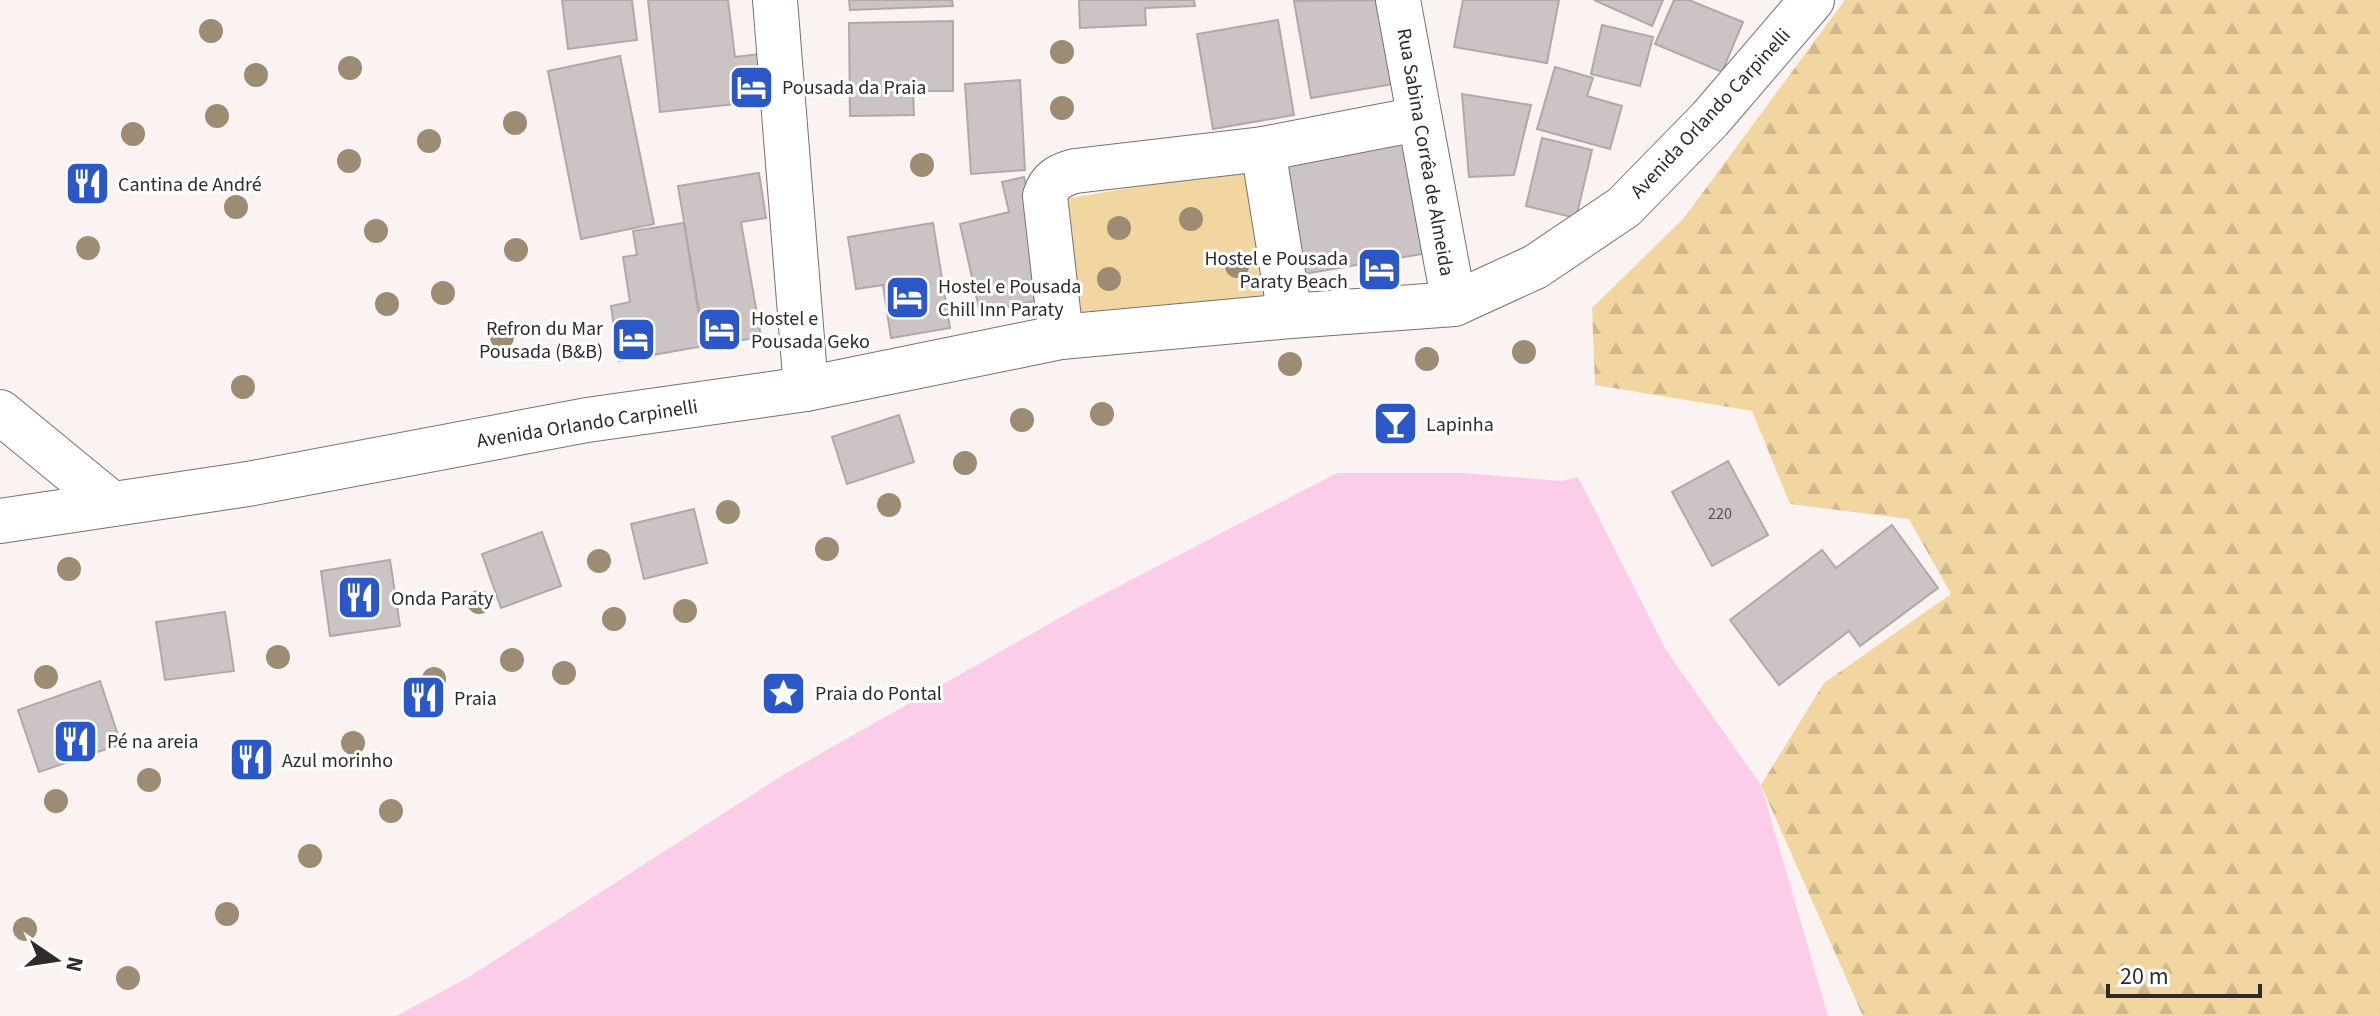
<svg xmlns="http://www.w3.org/2000/svg" width="2380" height="1016" font-family="'Source Sans 3',sans-serif">
	<style>
		.green { fill: #f2d6a1 }
		.forest { fill: url(#forest-firs) }
		.water { fill: #fbcde9 }
		.building { fill: #ccc3c5; stroke: #b0a8a9; stroke-width: 2 }
		.lines { fill: none; stroke-linecap: round; stroke-linejoin: round }
		.minor-casing { stroke: #78716f; stroke-width: 46 }
		.tertiary-casing { stroke: #78716f; stroke-width: 46 }
		.minor { stroke: #fff; stroke-width: 44 }
		.tertiary { stroke: #fff; stroke-width: 44 }
		.tree { fill: #9b8c73 }
		.labels { text-anchor: middle; stroke-width: 6; stroke-linejoin: round; paint-order: stroke }
		.number-label { font-size: 16px; fill: #565151 }
		.poi-label { font-size: 20px; fill: #2e2b2a; stroke: #fff; text-anchor: start }
		.street-label { font-size: 20px; fill: #2e2b2a; stroke: #fff }
	</style>
	<defs>
		<pattern id="forest-firs" width="22" height="20" patternUnits="userSpaceOnUse" patternTransform="scale(2)"><rect width="22" height="20" fill="#f2d6a1"/><path d="M5 1l3.5 6h-7zM16 11l3.5 6h-7z" fill="#d0b88b"/></pattern>
	</defs>
	<rect width="100%" height="100%" fill="#fbf3f1"/>
	<!-- green -->
	<path class="green" d="M 1248,167 L 1270,295 L 1071,330 L 1049,202 Z"/>
	<!-- forest -->
	<path class="forest" d="M 1845,0 L 2380,0 L 2380,1016 L 1863,1016 L 1761,785 L 1824,683 L 1951,594 L 1909,519 L 1790,504 L 1752,411 L 1595,385 L 1592,308 L 1684,218 Z"/>
	<!-- water -->
	<path class="water" d="M 1337,473 L 1464,473 L 1561,481 L 1578,477 L 1666,650 L 1761,785 L 1828,1016 L 396,1016 L 467,978 L 783,775 L 1079,607 Z"/>
	<!-- building -->
	<g class="building">
		<path d="M 562,0 L 632,0 L 637,40 L 568,49 Z"/>
		<path d="M 648,0 L 728,0 L 735,57 L 759,54 L 764,101 L 660,112 Z"/>
		<path d="M 849,0 L 952,0 L 953,6 L 850,10 Z"/>
		<path d="M 1079,0 L 1194,0 L 1195,6 L 1145,8 L 1146,25 L 1080,28 Z"/>
		<path d="M 1385,0 L 1399,83 L 1311,98 L 1294,1 Z"/>
		<path d="M 1463,0 L 1559,0 L 1547,63 L 1454,47 Z"/>
		<path d="M 1594,0 L 1663,0 L 1652,26 Z"/>
		<path d="M 1674,0 L 1689,0 L 1743,22 L 1722,72 L 1655,44 Z"/>
		<path d="M 1278,20 L 1294,115 L 1213,129 L 1197,34 Z"/>
		<path d="M 953,21 L 953,91 L 913,91 L 914,115 L 850,116 L 849,23 Z"/>
		<path d="M 1602,25 L 1653,37 L 1640,86 L 1591,74 Z"/>
		<path d="M 620,56 L 654,224 L 581,239 L 548,71 Z"/>
		<path d="M 1555,67 L 1593,78 L 1587,96 L 1622,106 L 1610,149 L 1537,129 Z"/>
		<path d="M 1020,80 L 1025,170 L 971,174 L 965,84 Z"/>
		<path d="M 1462,94 L 1531,105 L 1514,175 L 1469,177 Z"/>
		<path d="M 1542,138 L 1592,150 L 1576,218 L 1526,206 Z"/>
		<path d="M 1409,141 L 1428,253 L 1297,275 L 1279,162 Z"/>
		<path d="M 759,173 L 766,218 L 741,222 L 761,337 L 705,346 L 678,186 Z"/>
		<path d="M 1024,177 L 1052,297 L 980,313 L 960,224 L 1009,212 L 1002,182 Z"/>
		<path d="M 684,223 L 704,346 L 619,361 L 611,306 L 630,302 L 623,257 L 637,255 L 633,231 Z"/>
		<path d="M 933,223 L 950,328 L 891,338 L 883,285 L 856,289 L 848,237 Z"/>
		<path d="M 899,415 L 914,462 L 847,484 L 832,437 Z"/>
		<path d="M 1728,461 L 1768,535 L 1712,566 L 1672,492 Z"/>
		<path d="M 694,509 L 707,563 L 644,579 L 631,524 Z"/>
		<path d="M 1892,525 L 1938,588 L 1860,646 L 1849,631 L 1779,685 L 1730,620 L 1822,550 L 1836,568 Z"/>
		<path d="M 542,532 L 561,586 L 501,608 L 482,554 Z"/>
		<path d="M 390,560 L 400,626 L 330,636 L 321,571 Z"/>
		<path d="M 225,612 L 234,671 L 165,680 L 156,622 Z"/>
		<path d="M 100,681 L 121,744 L 39,772 L 18,710 Z"/>
	</g>
	<g class="lines">
		<defs>
			<g id="minor">
				<path d="M 775,0 L 806,389"/>
				<path d="M 1398,0 L 1454,304"/>
				<path d="M 1263,149 L 1418,119"/>
				<path d="M 1061,337 L 1045,196 C 1050,180 1060,175 1075,171 L 1263,149 L 1290,316"/>
			</g>
			<g id="tertiary">
				<path d="M 0,412 L 112,504"/>
				<path d="M 0,521 L 248,484 L 587,420 L 806,389 L 1061,337 L 1290,316 L 1454,304 L 1535,267 L 1624,207 L 1710,119 L 1812,0"/>
			</g>
		</defs>
		<!-- minor casing -->
		<use href="#minor" class="minor-casing"/>
		<!-- tertiary casing -->
		<use href="#tertiary" class="tertiary-casing"/>
		<!-- minor -->
		<use href="#minor" class="minor"/>
		<!-- tertiary -->
		<use href="#tertiary" class="tertiary"/>
	</g>
	<!-- trees -->
	<g class="tree">
		<circle cx="211" cy="31" r="12"/>
		<circle cx="1062" cy="52" r="12"/>
		<circle cx="350" cy="68" r="12"/>
		<circle cx="256" cy="75" r="12"/>
		<circle cx="1062" cy="108" r="12"/>
		<circle cx="217" cy="116" r="12"/>
		<circle cx="515" cy="123" r="12"/>
		<circle cx="133" cy="134" r="12"/>
		<circle cx="429" cy="141" r="12"/>
		<circle cx="349" cy="161" r="12"/>
		<circle cx="922" cy="165" r="12"/>
		<circle cx="236" cy="207" r="12"/>
		<circle cx="1191" cy="219" r="12"/>
		<circle cx="1119" cy="228" r="12"/>
		<circle cx="376" cy="231" r="12"/>
		<circle cx="88" cy="248" r="12"/>
		<circle cx="516" cy="250" r="12"/>
		<circle cx="1237" cy="266" r="12"/>
		<circle cx="1109" cy="279" r="12"/>
		<circle cx="443" cy="293" r="12"/>
		<circle cx="387" cy="304" r="12"/>
		<circle cx="502" cy="337" r="12"/>
		<circle cx="1524" cy="352" r="12"/>
		<circle cx="1427" cy="359" r="12"/>
		<circle cx="1290" cy="364" r="12"/>
		<circle cx="243" cy="387" r="12"/>
		<circle cx="1102" cy="414" r="12"/>
		<circle cx="1022" cy="420" r="12"/>
		<circle cx="965" cy="463" r="12"/>
		<circle cx="889" cy="505" r="12"/>
		<circle cx="728" cy="512" r="12"/>
		<circle cx="827" cy="549" r="12"/>
		<circle cx="599" cy="561" r="12"/>
		<circle cx="69" cy="569" r="12"/>
		<circle cx="479" cy="602" r="12"/>
		<circle cx="685" cy="611" r="12"/>
		<circle cx="614" cy="619" r="12"/>
		<circle cx="278" cy="657" r="12"/>
		<circle cx="512" cy="660" r="12"/>
		<circle cx="564" cy="673" r="12"/>
		<circle cx="46" cy="677" r="12"/>
		<circle cx="434" cy="679" r="12"/>
		<circle cx="353" cy="743" r="12"/>
		<circle cx="149" cy="780" r="12"/>
		<circle cx="56" cy="801" r="12"/>
		<circle cx="391" cy="811" r="12"/>
		<circle cx="310" cy="856" r="12"/>
		<circle cx="227" cy="914" r="12"/>
		<circle cx="25" cy="929" r="12"/>
		<circle cx="128" cy="978" r="12"/>
	</g>
	<!-- icons -->
	<defs>
		<symbol id="hotel-square" viewBox="-11 -11 22 22"><rect x="-9" y="-9" width="18" height="18" rx="4" fill="#2c57c6" stroke="#fff"/><path d="M-6-4.5h1.5V1H6V5H4.5V3h-9V5H-6ZM-4 0a1.8 1.8 0 1 1 3.6 0ZM.5 0V-2.5h3Q6-2.5 6 0Z" fill="#fff"/></symbol>
		<symbol id="restaurant-square" viewBox="-11 -11 22 22"><rect x="-9" y="-9" width="18" height="18" rx="4" fill="#2c57c6" stroke="#fff"/><path d="M-5-6h1v4h1v-4h1v4h1v-4h1v5L-1.5 .5V6h-2V.5L-5-1ZM5-6V6H3V1.5H1.5Q1.5-4 5-6Z" fill="#fff"/></symbol>
		<symbol id="bar-square" viewBox="-11 -11 22 22"><rect x="-9" y="-9" width="18" height="18" rx="4" fill="#2c57c6" stroke="#fff"/><path d="M-6-5H6L.8 .8V4.5H3.5V6h-7V4.5H-.8V.8Z" fill="#fff"/></symbol>
		<symbol id="sight-square" viewBox="-11 -11 22 22"><rect x="-9" y="-9" width="18" height="18" rx="4" fill="#2c57c6" stroke="#fff"/><path d="M0-6L1.8-2.2L6-1.7L2.9 1.2L3.7 5.4L0 3.3L-3.7 5.4L-2.9 1.2L-6-1.7L-1.8-2.2Z" fill="#fff"/></symbol>
	</defs>
	<g fill-rule="evenodd">
		<use href="#hotel-square" x="726" y="62" width="51" height="51"/>
		<use href="#restaurant-square" x="62" y="158" width="51" height="51"/>
		<use href="#hotel-square" x="1354" y="244" width="51" height="51"/>
		<use href="#hotel-square" x="882" y="272" width="51" height="51"/>
		<use href="#hotel-square" x="694" y="304" width="51" height="51"/>
		<use href="#hotel-square" x="608" y="314" width="51" height="51"/>
		<use href="#bar-square" x="1370" y="398" width="51" height="51"/>
		<use href="#restaurant-square" x="334" y="572" width="51" height="51"/>
		<use href="#sight-square" x="758" y="668" width="51" height="51"/>
		<use href="#restaurant-square" x="398" y="672" width="51" height="51"/>
		<use href="#restaurant-square" x="50" y="716" width="51" height="51"/>
		<use href="#restaurant-square" x="226" y="734" width="51" height="51"/>
	</g>
	<g class="labels">
		<!-- number labels -->
		<g class="number-label">
			<text x="1720" y="519">220</text>
		</g>
		<!-- poi labels -->
		<g class="poi-label">
			<text x="782" y="94">Pousada da Praia</text>
			<text x="118" y="191">Cantina de André</text>
			<text x="1348" y="265" text-anchor="end">Hostel e Pousada<tspan x="1348" dy="23">Paraty Beach</tspan></text>
			<text x="938" y="293">Hostel e Pousada<tspan x="938" dy="23">Chill Inn Paraty</tspan></text>
			<text x="751" y="325">Hostel e<tspan x="751" dy="23">Pousada Geko</tspan></text>
			<text x="603" y="335" text-anchor="end">Refron du Mar<tspan x="603" dy="23">Pousada (B&amp;B)</tspan></text>
			<text x="1426" y="431">Lapinha</text>
			<text x="391" y="605">Onda Paraty</text>
			<text x="815" y="700">Praia do Pontal</text>
			<text x="454" y="705">Praia</text>
			<text x="107" y="748">Pé na areia</text>
			<text x="282" y="767">Azul morinho</text>
		</g>
		<!-- street labels -->
		<g class="street-label">
			<text transform="translate(1710 113) rotate(-47)" y="7">Avenida Orlando Carpinelli</text>
			<text transform="translate(1426 152) rotate(80)" y="7">Rua Sabina Corrêa de Almeida</text>
			<text transform="translate(587 423) rotate(-9)" y="7">Avenida Orlando Carpinelli</text>
		</g>
	</g>
	<!-- north arrow -->
	<g transform="translate(56 960) rotate(103)" stroke="#ffffff" stroke-width="6" paint-order="stroke">
	<path d="M0-6L14 30L0 20L-14 30Z" fill="#2e2b2a"/>
	<text y="-12" font-size="22" font-weight="bold" text-anchor="middle" fill="#2e2b2a">N</text>
	</g>
	<!-- scale -->
	<path d="M2108 984v12h152v-12" fill="none" stroke="#2e2b2a" stroke-width="4"/>
	<text x="2120" y="984" font-size="24" fill="#2e2b2a" stroke="#ffffff" stroke-width="6" paint-order="stroke">20 m</text>
</svg>
